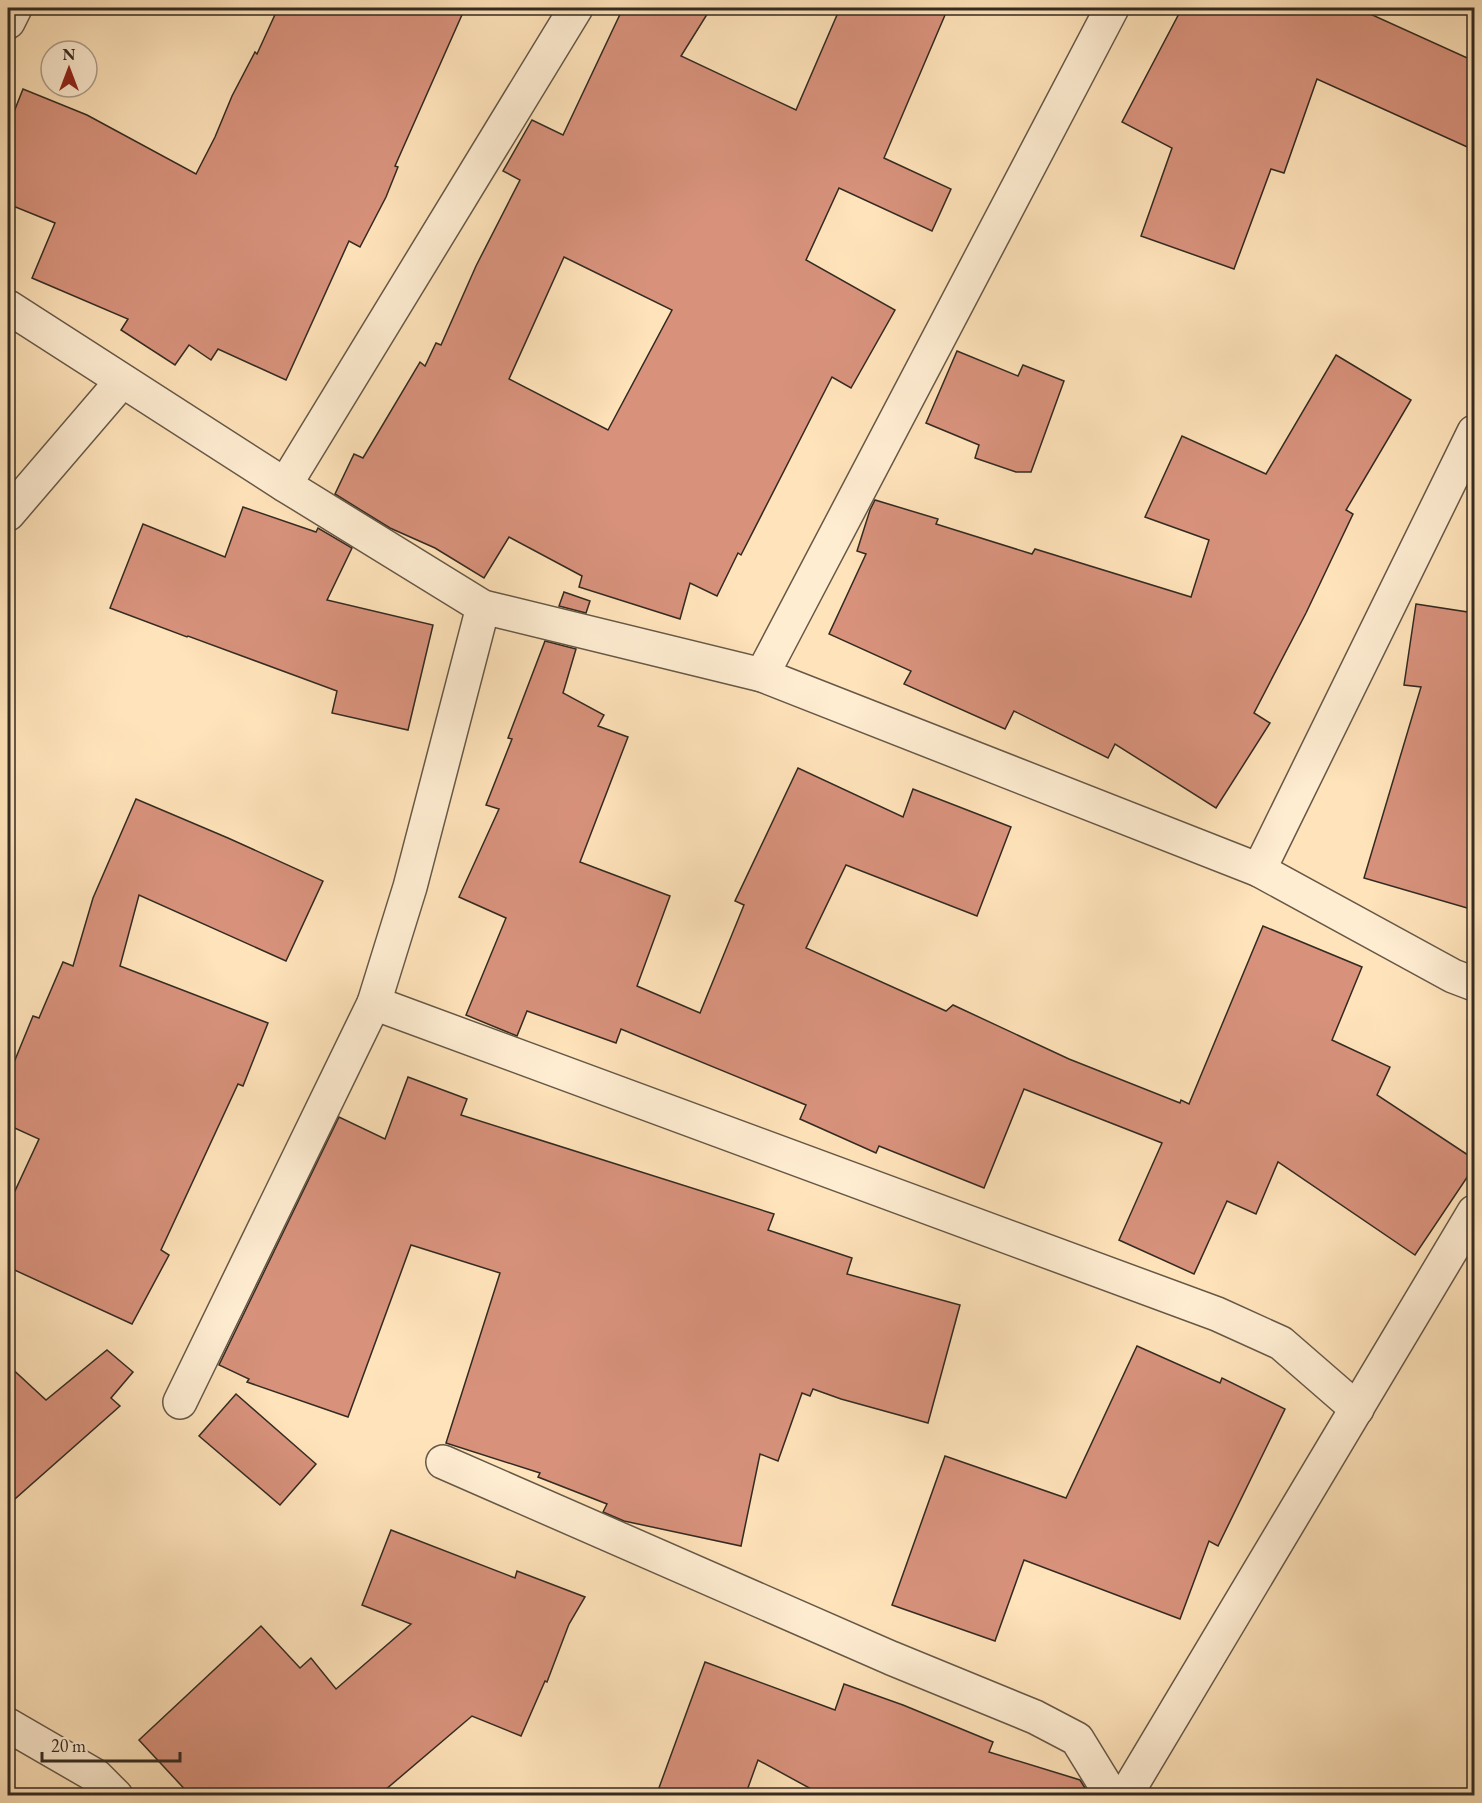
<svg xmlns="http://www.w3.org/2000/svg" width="1482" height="1803" font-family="'EB Garamond',serif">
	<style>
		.building { fill: #d8927c; stroke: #332a21; stroke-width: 1.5; fill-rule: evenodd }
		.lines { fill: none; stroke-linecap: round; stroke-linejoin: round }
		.street-casing { stroke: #665847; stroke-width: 36 }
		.street { stroke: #ffedd2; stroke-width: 33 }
	</style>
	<rect width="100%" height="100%" fill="#ffe3ba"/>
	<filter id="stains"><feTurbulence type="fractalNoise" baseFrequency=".00333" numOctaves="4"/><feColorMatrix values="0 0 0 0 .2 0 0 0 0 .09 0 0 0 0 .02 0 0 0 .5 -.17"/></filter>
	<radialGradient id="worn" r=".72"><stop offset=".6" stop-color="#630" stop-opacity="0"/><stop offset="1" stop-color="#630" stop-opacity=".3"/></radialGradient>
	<!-- building -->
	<g class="building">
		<path d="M 278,8 L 465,8 L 395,166 L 398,167 L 386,197 L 360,247 L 349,241 L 286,380 L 218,349 L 211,360 L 189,345 L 175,365 L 121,330 L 128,319 L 32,278 L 55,223 L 8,204 L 8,127 L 23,89 L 87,115 L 196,174 L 215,137 L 232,96 L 255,52 L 257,54 Z"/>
		<path d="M 623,8 L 711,8 L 681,56 L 796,110 L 840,8 L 948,8 L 884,158 L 951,189 L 932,231 L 839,188 L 806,260 L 895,310 L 851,388 L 832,377 L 741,555 L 738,553 L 717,596 L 690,583 L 680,619 L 579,587 L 582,576 L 509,537 L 484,578 L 435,548 L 390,528 L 335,494 L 354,454 L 363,458 L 420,362 L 425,366 L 436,343 L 441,345 L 476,266 L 520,180 L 503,171 L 532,120 L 563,135 ZM 564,257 L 672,310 L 608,430 L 509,379 Z"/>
		<path d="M 1182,8 L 1357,8 L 1474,61 L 1474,150 L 1317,79 L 1284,173 L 1271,169 L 1234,269 L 1141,236 L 1172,148 L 1122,122 Z"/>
		<path d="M 957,351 L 1018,376 L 1023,365 L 1064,381 L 1031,472 L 1016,472 L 975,458 L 979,445 L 926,423 Z"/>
		<path d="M 1336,355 L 1411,400 L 1346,510 L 1353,514 L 1306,613 L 1254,713 L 1270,723 L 1216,808 L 1115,744 L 1108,758 L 1014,711 L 1005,729 L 904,684 L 911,671 L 829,634 L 866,554 L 857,551 L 870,510 L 875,500 L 938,519 L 936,524 L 1032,554 L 1035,549 L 1191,597 L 1209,540 L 1145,517 L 1182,436 L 1266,474 Z"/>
		<path d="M 243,507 L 316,532 L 318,528 L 352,548 L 327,600 L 433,625 L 408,730 L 332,713 L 337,691 L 188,636 L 187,637 L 110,608 L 143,524 L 225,557 Z"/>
		<path d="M 564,592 L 590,601 L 586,613 L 559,606 Z"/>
		<path d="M 1416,604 L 1474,613 L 1474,910 L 1364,878 L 1421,687 L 1404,685 Z"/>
		<path d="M 545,641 L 576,649 L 563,693 L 604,715 L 598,726 L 628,737 L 580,862 L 670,896 L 637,986 L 700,1013 L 744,905 L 735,901 L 798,768 L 903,817 L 913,789 L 1011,827 L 977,916 L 846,865 L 806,948 L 946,1011 L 953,1005 L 1069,1059 L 1180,1103 L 1181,1100 L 1189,1104 L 1263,926 L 1362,967 L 1332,1040 L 1390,1067 L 1377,1095 L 1474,1159 L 1474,1167 L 1415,1255 L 1278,1162 L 1256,1214 L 1227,1201 L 1194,1274 L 1119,1240 L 1162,1143 L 1024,1089 L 984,1188 L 879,1146 L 876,1153 L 800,1119 L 806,1105 L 621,1029 L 616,1043 L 527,1011 L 517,1036 L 466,1015 L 506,918 L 459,897 L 499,809 L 486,805 L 512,739 L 508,738 Z"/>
		<path d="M 136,799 L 228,838 L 323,881 L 286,961 L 139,895 L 120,966 L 268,1023 L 243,1086 L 238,1084 L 161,1250 L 169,1255 L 132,1324 L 8,1267 L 8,1206 L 39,1139 L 8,1125 L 8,1077 L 33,1016 L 39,1018 L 63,962 L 73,966 L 93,898 Z"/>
		<path d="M 408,1077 L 467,1099 L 461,1115 L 774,1214 L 768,1230 L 852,1258 L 847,1274 L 960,1305 L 928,1423 L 841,1399 L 813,1389 L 810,1396 L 802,1393 L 778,1461 L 760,1454 L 741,1546 L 624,1521 L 603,1512 L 607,1504 L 538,1477 L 540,1473 L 446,1443 L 500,1273 L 411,1245 L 348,1417 L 247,1382 L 249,1379 L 219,1365 L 339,1117 L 385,1139 Z"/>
		<path d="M 1137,1346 L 1220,1383 L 1222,1378 L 1285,1409 L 1218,1546 L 1209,1541 L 1180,1619 L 1024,1560 L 995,1641 L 892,1605 L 945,1456 L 1066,1498 Z"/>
		<path d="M 107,1350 L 133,1372 L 111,1398 L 120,1406 L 8,1505 L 8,1365 L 46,1400 Z"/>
		<path d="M 236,1394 L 316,1464 L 280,1505 L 199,1436 Z"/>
		<path d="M 391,1530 L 515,1578 L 517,1571 L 585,1597 L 569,1624 L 547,1682 L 545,1681 L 521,1736 L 472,1716 L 378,1796 L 191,1796 L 139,1740 L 261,1626 L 300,1668 L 311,1658 L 336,1689 L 411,1624 L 362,1605 Z"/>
		<path d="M 705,1662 L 835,1710 L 844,1684 L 903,1705 L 993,1742 L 989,1752 L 1080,1780 L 1090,1796 L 824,1796 L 758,1760 L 745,1796 L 656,1796 Z"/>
	</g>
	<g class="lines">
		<defs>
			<g id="street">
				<path d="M 8,22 L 15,8"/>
				<path d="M 8,307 L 285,485 L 483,607 L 762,675 L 1259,870 L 1453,976 L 1474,984"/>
				<path d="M 285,485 L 576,8"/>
				<path d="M 8,514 L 122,381"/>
				<path d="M 762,675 L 1112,8"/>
				<path d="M 1259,870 L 1474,432"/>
				<path d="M 374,1003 L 1217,1314 L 1281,1343 L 1357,1409"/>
				<path d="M 180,1402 L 374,1003 L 410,887 L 483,607"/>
				<path d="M 443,1462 L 891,1658 L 1035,1717 L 1077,1739 L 1112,1796"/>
				<path d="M 8,1725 L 96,1776 L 116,1796"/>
				<path d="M 1125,1796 L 1474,1212"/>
			</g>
		</defs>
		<!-- street casing -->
		<use href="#street" class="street-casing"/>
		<!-- street -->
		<use href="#street" class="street"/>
	</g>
	<!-- margin -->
	<rect width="1482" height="1803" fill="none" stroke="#ffe3ba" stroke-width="30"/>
	<rect x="9" y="9" width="1464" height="1785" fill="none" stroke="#332a21" stroke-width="3"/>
	<rect x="15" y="15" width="1452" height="1773" fill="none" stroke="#332a21" stroke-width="1.5"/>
	<!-- north arrow -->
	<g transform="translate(69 69)"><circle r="28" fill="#ffedd2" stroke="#ad9f8b" stroke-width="1.5"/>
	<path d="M0-4.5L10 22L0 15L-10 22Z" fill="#8f2418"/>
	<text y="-9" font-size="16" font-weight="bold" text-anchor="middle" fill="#332a21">N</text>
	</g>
	<!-- scale -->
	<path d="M42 1752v9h138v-9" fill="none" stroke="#332a21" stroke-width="3"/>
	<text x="51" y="1752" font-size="18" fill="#332a21" stroke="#ffedd2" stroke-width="4.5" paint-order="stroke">20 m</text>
	<rect width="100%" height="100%" filter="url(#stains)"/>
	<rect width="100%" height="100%" fill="url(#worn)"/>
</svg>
